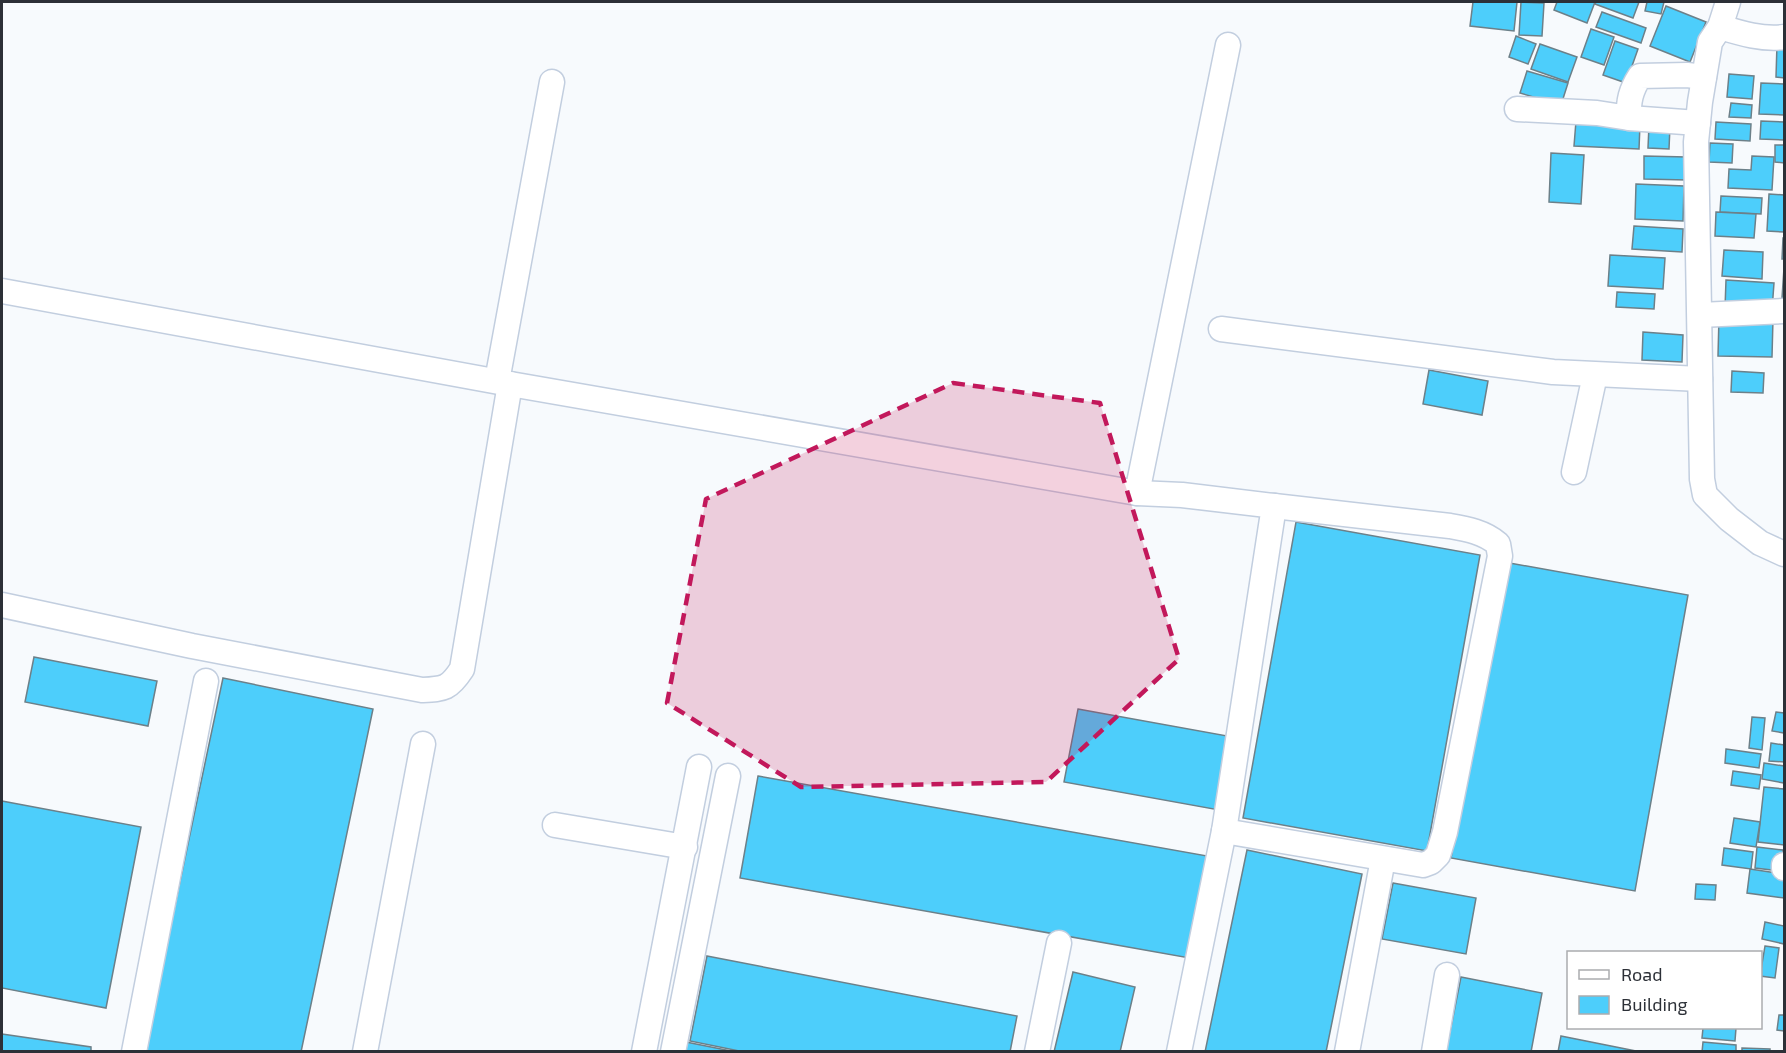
<svg xmlns="http://www.w3.org/2000/svg" width="1786" height="1053" font-family="'Exo 2',sans-serif">
	<style>
		.building { fill: #4dcefb; stroke: #6c8089; stroke-width: 1.5 }
		.lines { fill: none; stroke-linecap: round; stroke-linejoin: round }
		.minor-casing { stroke: #c2cedf; stroke-width: 27 }
		.minor { stroke: #fff; stroke-width: 24 }
		.marked { fill: #c2185b; fill-opacity: 0.2; stroke: #c2185b; stroke-width: 4.5; stroke-dasharray: 12 8; stroke-linejoin: round }
	</style>
	<rect width="100%" height="100%" fill="#f7fafd"/>
	<!-- building -->
	<g class="building">
		<path d="M 1473,2 L 1517,2 L 1514,31 L 1470,26 Z"/>
		<path d="M 1521,2 L 1544,3 L 1542,36 L 1519,35 Z"/>
		<path d="M 1557,2 L 1595,2 L 1587,23 L 1554,10 Z"/>
		<path d="M 1596,2 L 1639,2 L 1633,18 L 1595,4 Z"/>
		<path d="M 1647,2 L 1664,2 L 1661,14 L 1645,11 Z"/>
		<path d="M 1666,6 L 1706,22 L 1690,62 L 1650,46 Z"/>
		<path d="M 1602,12 L 1646,28 L 1641,43 L 1596,27 Z"/>
		<path d="M 1591,29 L 1614,37 L 1604,65 L 1581,57 Z"/>
		<path d="M 1516,36 L 1536,44 L 1528,64 L 1509,57 Z"/>
		<path d="M 1615,41 L 1638,49 L 1626,83 L 1603,75 Z"/>
		<path d="M 1540,44 L 1577,57 L 1568,82 L 1531,69 Z"/>
		<path d="M 1777,44 L 1784,44 L 1784,78 L 1776,77 Z"/>
		<path d="M 1527,71 L 1568,83 L 1561,105 L 1520,93 Z"/>
		<path d="M 1729,74 L 1754,76 L 1752,99 L 1727,97 Z"/>
		<path d="M 1761,83 L 1784,84 L 1784,115 L 1759,114 Z"/>
		<path d="M 1731,103 L 1752,105 L 1751,118 L 1729,117 Z"/>
		<path d="M 1576,121 L 1640,124 L 1639,149 L 1574,146 Z"/>
		<path d="M 1761,121 L 1784,122 L 1784,140 L 1760,139 Z"/>
		<path d="M 1716,122 L 1751,124 L 1750,141 L 1715,139 Z"/>
		<path d="M 1649,125 L 1670,126 L 1669,149 L 1648,148 Z"/>
		<path d="M 1710,143 L 1733,144 L 1732,163 L 1709,162 Z"/>
		<path d="M 1775,145 L 1784,145 L 1784,163 L 1775,162 Z"/>
		<path d="M 1551,153 L 1584,155 L 1581,204 L 1549,202 Z"/>
		<path d="M 1644,156 L 1687,157 L 1687,180 L 1644,179 Z"/>
		<path d="M 1752,156 L 1774,157 L 1772,190 L 1728,188 L 1729,169 L 1751,170 Z"/>
		<path d="M 1636,184 L 1684,186 L 1683,221 L 1635,219 Z"/>
		<path d="M 1769,194 L 1784,195 L 1784,232 L 1767,231 Z"/>
		<path d="M 1721,196 L 1762,198 L 1761,214 L 1720,212 Z"/>
		<path d="M 1716,212 L 1756,214 L 1754,238 L 1715,236 Z"/>
		<path d="M 1634,226 L 1683,229 L 1682,252 L 1632,249 Z"/>
		<path d="M 1783,238 L 1784,238 L 1784,259 L 1782,259 Z"/>
		<path d="M 1724,250 L 1763,252 L 1762,279 L 1722,276 Z"/>
		<path d="M 1610,255 L 1665,258 L 1663,289 L 1608,286 Z"/>
		<path d="M 1784,268 L 1784,298 L 1782,298 Z"/>
		<path d="M 1726,280 L 1774,283 L 1772,310 L 1725,308 Z"/>
		<path d="M 1617,292 L 1655,294 L 1654,309 L 1616,307 Z"/>
		<path d="M 1719,317 L 1773,319 L 1772,357 L 1718,356 Z"/>
		<path d="M 1643,332 L 1683,335 L 1682,362 L 1642,360 Z"/>
		<path d="M 1429,370 L 1488,381 L 1482,415 L 1423,404 Z"/>
		<path d="M 1732,371 L 1764,373 L 1763,393 L 1731,392 Z"/>
		<path d="M 1296,522 L 1480,555 L 1427,851 L 1243,818 Z"/>
		<path d="M 1504,562 L 1688,595 L 1635,891 L 1451,858 Z"/>
		<path d="M 34,657 L 157,681 L 148,726 L 25,702 Z"/>
		<path d="M 223,678 L 373,709 L 301,1052 L 144,1052 Z"/>
		<path d="M 1078,709 L 1233,737 L 1219,810 L 1064,782 Z"/>
		<path d="M 1776,712 L 1784,713 L 1784,733 L 1772,731 Z"/>
		<path d="M 1752,717 L 1765,718 L 1762,750 L 1749,748 Z"/>
		<path d="M 1771,743 L 1784,745 L 1784,762 L 1769,761 Z"/>
		<path d="M 1726,749 L 1761,754 L 1759,768 L 1725,763 Z"/>
		<path d="M 1764,763 L 1784,766 L 1784,783 L 1762,779 Z"/>
		<path d="M 1733,771 L 1761,775 L 1759,789 L 1731,785 Z"/>
		<path d="M 758,776 L 1213,857 L 1195,959 L 740,878 Z"/>
		<path d="M 1764,787 L 1784,789 L 1784,845 L 1758,842 Z"/>
		<path d="M 2,801 L 141,827 L 106,1008 L 2,988 Z"/>
		<path d="M 1734,818 L 1760,822 L 1756,847 L 1730,843 Z"/>
		<path d="M 1757,847 L 1783,850 L 1781,871 L 1755,868 Z"/>
		<path d="M 1724,848 L 1753,852 L 1751,869 L 1722,865 Z"/>
		<path d="M 1247,850 L 1362,874 L 1326,1052 L 1205,1052 Z"/>
		<path d="M 1750,869 L 1784,874 L 1784,898 L 1747,893 Z"/>
		<path d="M 1393,883 L 1476,898 L 1466,954 L 1382,939 Z"/>
		<path d="M 1696,884 L 1716,885 L 1715,900 L 1695,899 Z"/>
		<path d="M 1765,922 L 1784,926 L 1784,944 L 1762,939 Z"/>
		<path d="M 1765,946 L 1779,948 L 1775,978 L 1760,976 Z"/>
		<path d="M 707,956 L 1017,1016 L 1010,1052 L 744,1052 L 690,1041 Z"/>
		<path d="M 1073,972 L 1135,987 L 1120,1052 L 1054,1052 Z"/>
		<path d="M 1461,977 L 1542,993 L 1531,1052 L 1446,1052 Z"/>
		<path d="M 1779,1015 L 1784,1015 L 1784,1031 L 1777,1030 Z"/>
		<path d="M 1703,1028 L 1736,1028 L 1735,1041 L 1702,1038 Z"/>
		<path d="M 2,1034 L 91,1047 L 91,1052 L 2,1052 Z"/>
		<path d="M 1561,1036 L 1641,1052 L 1558,1052 Z"/>
		<path d="M 686,1042 L 736,1052 L 684,1052 Z"/>
		<path d="M 1703,1042 L 1736,1045 L 1736,1052 L 1702,1052 Z"/>
		<path d="M 1742,1048 L 1770,1049 L 1770,1052 L 1742,1052 Z"/>
	</g>
	<g class="lines">
		<defs>
			<g id="minor">
				<path d="M 1728,2 L 1720,27 L 1710,42 L 1700,102 L 1696,142 L 1702,479 L 1705,495 L 1729,519 L 1760,543 L 1784,554"/>
				<path d="M 1720,27 C 1740,33 1763,40 1784,37"/>
				<path d="M 1517,109 L 1597,113 L 1629,118 L 1698,123"/>
				<path d="M 1629,118 C 1628,101 1631,90 1640,76 L 1687,75 L 1704,77"/>
				<path d="M 2,291 L 510,384 L 1137,493 L 1228,45"/>
				<path d="M 1700,315 L 1784,311"/>
				<path d="M 1221,329 L 1553,372 L 1700,379"/>
				<path d="M 497,381 L 552,82"/>
				<path d="M 1574,472 L 1595,375"/>
				<path d="M 1137,493 L 1182,495 L 1274,506 L 1224,831 L 1179,1052"/>
				<path d="M 2,605 L 192,646 L 422,690 C 444,689 449,689 462,669 L 510,384"/>
				<path d="M 555,825 L 685,847"/>
				<path d="M 1224,831 L 1423,865 L 1431,862 L 1438,855 L 1445,832 L 1500,556 L 1498,544 C 1484,532 1467,529 1450,526 L 1274,506"/>
				<path d="M 1784,865 L 1784,868"/>
				<path d="M 134,1052 L 206,681"/>
				<path d="M 365,1052 L 423,744"/>
				<path d="M 644,1052 L 699,767"/>
				<path d="M 673,1052 L 728,776"/>
				<path d="M 1037,1052 L 1059,943"/>
				<path d="M 1347,1052 L 1383,859"/>
				<path d="M 1434,1052 L 1447,975"/>
			</g>
		</defs>
		<!-- minor casing -->
		<use href="#minor" class="minor-casing"/>
		<!-- minor -->
		<use href="#minor" class="minor"/>
	</g>
	<!-- marked area -->
	<path class="marked" d="M 953,383 L 1100,403 L 1179,659 L 1046,782 L 801,787 L 667,703 L 706,499 Z"/>
	<!-- border -->
	<rect width="1786" height="1053" fill="none" stroke="#2c3037" stroke-width="6"/>
	<!-- legend -->
	<rect x="1567" y="951" width="195" height="78" fill="#ffffff" stroke="#abacaf" stroke-width="1.5"/>
	<rect x="1579" y="970" width="30" height="9" fill="#ffffff" stroke="#abacaf" stroke-width="1.5"/>
	<text x="1621" y="981" font-size="18" fill="#2c3037">Road</text>
	<rect x="1579" y="996" width="30" height="18" fill="#4dcefb" stroke="#abacaf" stroke-width="1.5"/>
	<text x="1621" y="1011" font-size="18" fill="#2c3037">Building</text>
</svg>
